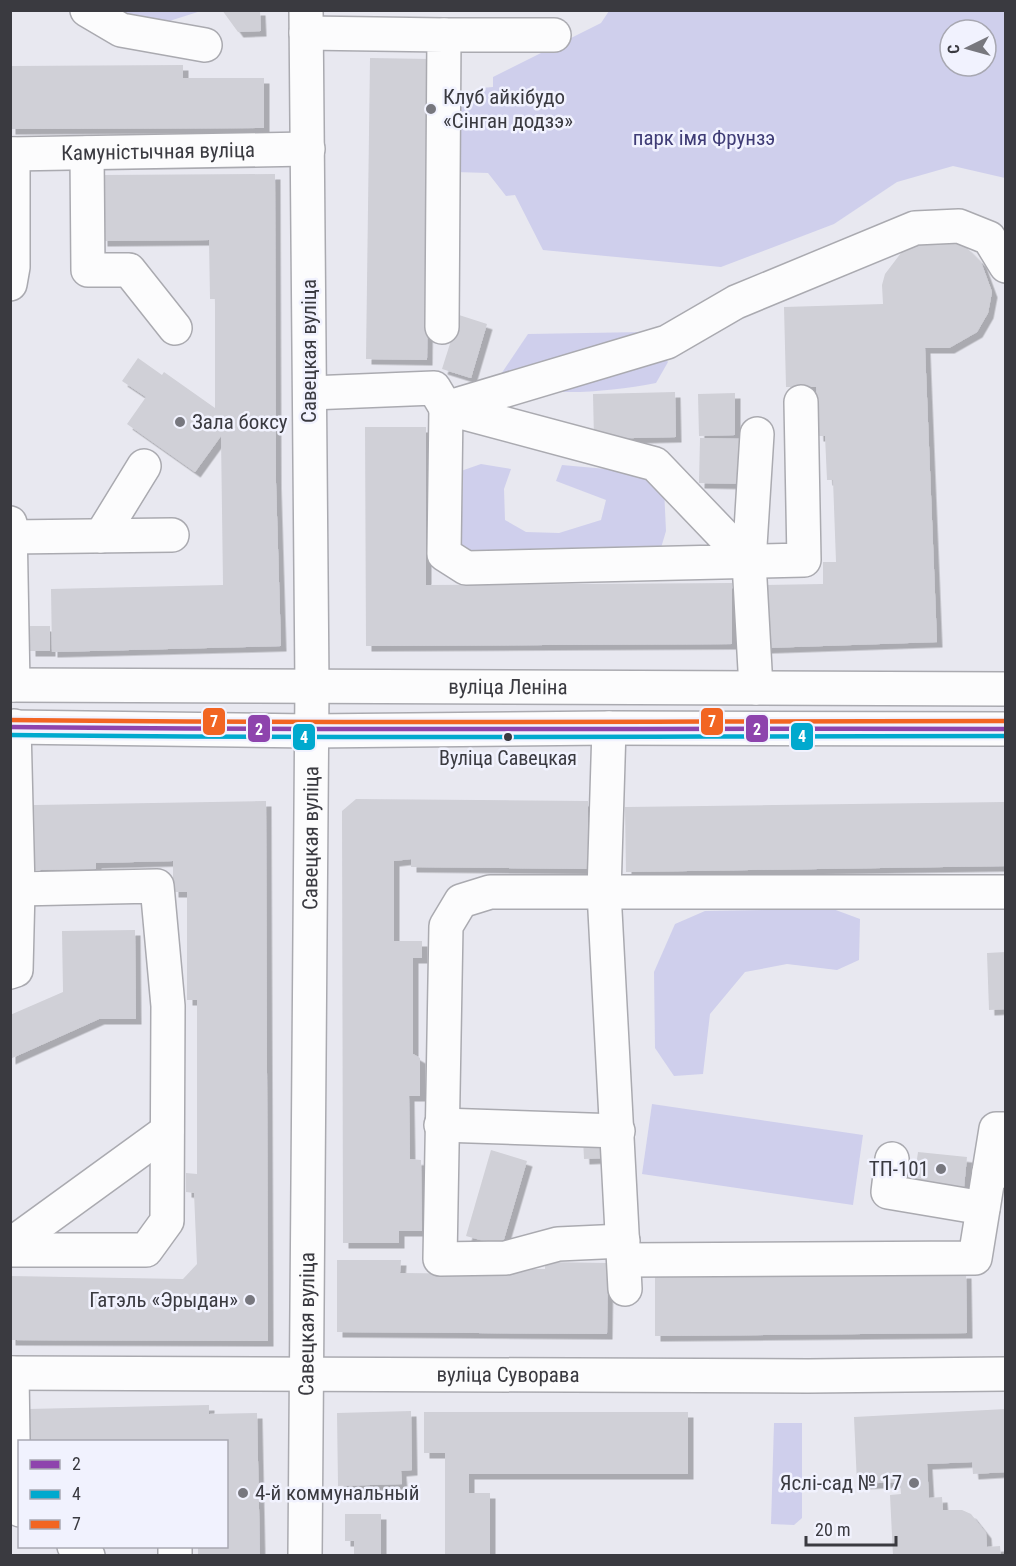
<svg xmlns="http://www.w3.org/2000/svg" width="1016" height="1566" font-family="'Roboto Condensed',sans-serif">
	<style>
		.green { fill: #cfcfec; fill-rule: evenodd }
		.building { fill: #d0d0d7; filter: url(#shadow) }
		.lines { fill: none; stroke-linecap: round; stroke-linejoin: round }
		.minor-casing { stroke: #aaaab0; stroke-width: 36 }
		.major-casing { stroke: #aaaab0; stroke-width: 36 }
		.minor { stroke: #fcfcfd; stroke-width: 33 }
		.major { stroke: #fcfcfd; stroke-width: 33 }
		.bus-1-casing { stroke: #f1f2fe; stroke-width: 9 }
		.bus-2-casing { stroke: #f1f2fe; stroke-width: 9 }
		.bus-3-casing { stroke: #f1f2fe; stroke-width: 9 }
		.bus-1 { stroke: #8e44ad; stroke-width: 4.5 }
		.bus-2 { stroke: #00a9ce; stroke-width: 4.5 }
		.bus-3 { stroke: #f26522; stroke-width: 4.5 }
		.poi-dot { fill: #77777e; stroke: #f1f2fe; stroke-width: 2 }
		.bus-dot { fill: #3a3a40; stroke: #f1f2fe; stroke-width: 2 }
		.labels { text-anchor: middle; stroke-width: 5; stroke-linejoin: round; paint-order: stroke }
		.bus-label { font-size: 20px; fill: #3a3a40; stroke: #f1f2fe }
		.poi-label { font-size: 21px; fill: #3a3a40; stroke: #f1f2fe; text-anchor: start }
		.park-label { font-size: 21px; fill: #3f3c76; stroke: #f1f2fe }
		.street-label { font-size: 21px; fill: #3a3a40; stroke: #f1f2fe }
		.line-badge { stroke: #f1f2fe; stroke-width: 2 }
		.badge-label { font-size: 16px; text-anchor: middle; font-weight: bold; fill: #fff }
	</style>
	<defs>
		<filter id="shadow"><feDropShadow dx="5.5" dy="5.5" stdDeviation="0" flood-color="#0004"/></filter>
	</defs>
	<rect width="100%" height="100%" fill="#e8e8f0"/>
	<!-- green -->
	<g class="green">
		<path d="M 204,10 L 160,24 L 102,11 Z"/>
		<path d="M 609,11 L 1005,11 L 1005,178 L 953,166 L 897,182 L 834,224 L 721,267 L 543,250 L 515,195 L 506,196 L 488,173 L 455,172 L 449,133 L 465,96 L 481,88 L 493,87 L 493,77 L 601,23 ZM 950,30 L 986,30 L 986,66 L 950,66 Z"/>
		<path d="M 644,332 L 668,362 L 656,383 C 604,393 546,397 495,383 L 528,334 Z"/>
		<path d="M 481,464 L 511,469 L 504,489 L 505,520 L 526,532 L 559,533 L 601,520 L 606,500 L 556,481 L 562,465 L 651,473 L 664,488 L 666,531 L 658,558 L 462,552 L 458,509 L 461,471 Z"/>
		<path d="M 833,909 L 860,919 L 859,960 L 837,970 L 787,964 L 745,972 L 710,1014 L 703,1074 L 674,1076 L 655,1048 L 654,972 L 675,924 L 705,911 Z"/>
		<path d="M 652,1104 L 863,1135 L 853,1205 L 642,1174 Z"/>
		<path d="M 774,1423 L 802,1423 L 802,1518 L 794,1525 L 771,1524 Z"/>
	</g>
	<!-- building -->
	<g class="building">
		<path d="M 222,10 L 260,10 L 261,31 L 238,32 Z"/>
		<path d="M 370,58 L 431,59 L 427,360 L 366,359 Z"/>
		<path d="M 183,65 L 183,78 L 264,78 L 264,128 L 10,129 L 10,66 Z"/>
		<path d="M 275,174 L 276,483 L 281,646 L 52,652 L 51,589 L 223,585 L 221,436 L 195,472 L 127,424 L 146,397 L 122,381 L 138,358 L 162,375 L 164,372 L 215,408 L 215,299 L 210,299 L 209,240 L 102,241 L 101,175 Z"/>
		<path d="M 956,242 L 966,247 L 981,262 L 992,292 L 988,313 L 977,332 L 949,348 L 925,348 L 937,642 L 766,648 L 764,585 L 823,584 L 823,562 L 836,562 L 833,480 L 827,480 L 825,436 L 818,436 L 816,387 L 786,387 L 784,307 L 883,304 L 882,285 L 885,274 L 904,249 L 914,244 Z"/>
		<path d="M 459,315 L 487,324 L 471,378 L 442,369 Z"/>
		<path d="M 675,392 L 676,437 L 594,439 L 593,394 Z"/>
		<path d="M 735,393 L 735,435 L 699,436 L 698,394 Z"/>
		<path d="M 365,427 L 426,427 L 426,585 L 732,583 L 732,644 L 366,646 Z"/>
		<path d="M 700,438 L 749,439 L 749,484 L 699,483 Z"/>
		<rect x="30" y="626" width="20" height="25"/>
		<path d="M 356,799 L 588,801 L 588,869 L 411,867 L 411,859 L 394,861 L 394,941 L 422,941 L 422,958 L 413,958 L 413,1054 L 420,1058 L 420,1096 L 409,1096 L 410,1159 L 421,1160 L 422,1231 L 399,1231 L 399,1243 L 343,1243 L 342,811 Z"/>
		<path d="M 266,801 L 268,1341 L 10,1340 L 10,1276 L 183,1279 L 197,1264 L 194,1193 L 186,1192 L 186,1173 L 197,1174 L 197,1000 L 187,1000 L 187,892 L 173,892 L 173,861 L 96,863 L 96,869 L 35,870 L 34,805 Z"/>
		<path d="M 1005,802 L 1006,866 L 626,872 L 625,807 Z"/>
		<path d="M 135,930 L 136,1019 L 99,1019 L 10,1059 L 10,1015 L 63,992 L 62,931 Z"/>
		<path d="M 1006,952 L 1006,1009 L 989,1010 L 987,953 Z"/>
		<path d="M 583,1138 L 605,1138 L 605,1158 L 584,1159 Z"/>
		<path d="M 491,1150 L 527,1161 L 502,1246 L 466,1236 Z"/>
		<path d="M 918,1152 L 967,1157 L 964,1187 L 914,1181 Z"/>
		<path d="M 337,1260 L 401,1260 L 400,1273 L 500,1274 L 500,1269 L 545,1269 L 545,1262 L 608,1263 L 607,1334 L 337,1332 Z"/>
		<path d="M 966,1273 L 967,1333 L 655,1336 L 655,1276 Z"/>
		<path d="M 209,1405 L 209,1414 L 257,1413 L 260,1556 L 198,1556 L 198,1546 L 226,1546 L 226,1442 L 27,1442 L 27,1409 Z"/>
		<path d="M 1006,1409 L 1006,1472 L 973,1474 L 972,1462 L 927,1464 L 929,1498 L 942,1497 L 943,1510 L 962,1510 L 971,1514 L 986,1533 L 987,1547 L 1000,1546 L 1001,1556 L 893,1556 L 890,1495 L 901,1494 L 900,1482 L 857,1484 L 854,1417 Z"/>
		<path d="M 411,1411 L 412,1470 L 401,1471 L 402,1484 L 338,1486 L 337,1413 Z"/>
		<path d="M 424,1412 L 688,1412 L 688,1474 L 469,1474 L 469,1493 L 490,1493 L 490,1556 L 445,1556 L 445,1453 L 424,1453 Z"/>
		<path d="M 345,1514 L 381,1514 L 381,1556 L 354,1556 L 354,1541 L 345,1541 Z"/>
	</g>
	<g class="lines">
		<defs>
			<g id="minor">
				<path d="M 87,10 L 121,30 L 205,45"/>
				<path d="M 306,33 L 444,35 L 442,327"/>
				<path d="M 444,35 L 554,35"/>
				<path d="M 87,153 L 88,270 L 129,270 L 175,328"/>
				<path id="s1" d="M 10,154 L 308,149"/>
				<path d="M 10,284 L 13,267 L 13,154"/>
				<path d="M 310,393 L 434,388 L 446,408 L 667,342 L 736,302 L 915,228 L 959,226 L 989,238 L 1006,266"/>
				<path d="M 10,523 L 13,685"/>
				<path d="M 101,536 L 144,466"/>
				<path d="M 10,537 L 172,535"/>
				<path d="M 749,562 L 655,464 L 446,408 L 444,554 L 466,568 L 804,560 L 801,402"/>
				<path d="M 756,688 L 749,562 L 757,434"/>
				<path d="M 609,728 L 604,892 L 625,1289"/>
				<path d="M 10,972 L 16,970 L 18,889 L 14,726"/>
				<path d="M 441,1125 L 618,1131"/>
				<path d="M 892,1159 L 888,1192 L 983,1208"/>
				<path d="M 989,1172 L 996,1129 L 1006,1129"/>
				<path d="M 623,1241 L 558,1244 L 506,1258 L 440,1259 L 446,926 L 461,901 L 490,892 L 1006,892"/>
				<path d="M 10,1245 L 167,1131"/>
				<path d="M 10,1250 L 146,1250 L 167,1221 L 168,1006 L 157,886 L 18,889"/>
				<path d="M 624,1260 L 975,1258 L 989,1172 L 1006,1171"/>
				<path id="s2" d="M 10,1373 L 808,1376 L 1006,1374"/>
				<path d="M 12,1373 L 14,1507 L 20,1510"/>
				<path d="M 74,1546 L 88,1556"/>
				<path d="M 175,1546 L 175,1556"/>
				<path id="s3" d="M 305,1556 L 312,686 L 306,10"/>
			</g>
			<g id="major">
				<path id="s4" d="M 10,685 L 1006,689"/>
				<path d="M 10,727 L 311,731 L 609,728 L 1006,729"/>
			</g>
		</defs>
		<!-- minor casing -->
		<use href="#minor" class="minor-casing"/>
		<!-- major casing -->
		<use href="#major" class="major-casing"/>
		<!-- minor -->
		<use href="#minor" class="minor"/>
		<!-- major -->
		<use href="#major" class="major"/>
		<defs>
			<path id="bus-1" d="M 10,727 C 342,731 674,728 1006,729"/>
			<path id="bus-2" d="M 10,735 C 342,739 674,736 1006,736"/>
			<path id="bus-3" d="M 10,720 C 342,724 674,721 1006,721"/>
		</defs>
		<!-- bus-1 casing -->
		<use href="#bus-1" class="bus-1-casing"/>
		<!-- bus-2 casing -->
		<use href="#bus-2" class="bus-2-casing"/>
		<!-- bus-3 casing -->
		<use href="#bus-3" class="bus-3-casing"/>
		<!-- bus-1 -->
		<use href="#bus-1" class="bus-1"/>
		<!-- bus-2 -->
		<use href="#bus-2" class="bus-2"/>
		<!-- bus-3 -->
		<use href="#bus-3" class="bus-3"/>
	</g>
	<!-- markers -->
	<g class="poi-dot">
		<circle cx="431" cy="109" r="6"/>
		<circle cx="180" cy="422" r="6"/>
		<circle cx="941" cy="1169" r="6"/>
		<circle cx="250" cy="1300" r="6"/>
		<circle cx="914" cy="1483" r="6"/>
		<circle cx="243" cy="1493" r="6"/>
	</g>
	<circle class="bus-dot" cx="508" cy="737" r="5"/>
	<g class="labels">
		<!-- bus labels -->
		<g class="bus-label">
			<text x="508" y="765">Вуліца Савецкая</text>
		</g>
		<!-- poi labels -->
		<g class="poi-label">
			<text x="443" y="104">Клуб айкібудо<tspan x="443" dy="24">«Сінган додзэ»</tspan></text>
			<text x="192" y="429">Зала боксу</text>
			<text x="929" y="1176" text-anchor="end">ТП-101</text>
			<text x="238" y="1307" text-anchor="end">Гатэль «Эрыдан»</text>
			<text x="902" y="1490" text-anchor="end">Яслі-сад № 17</text>
			<text x="255" y="1500">4-й коммунальный</text>
		</g>
		<!-- park labels -->
		<g class="park-label">
			<text x="704" y="145">парк імя Фрунзэ</text>
		</g>
		<!-- street labels -->
		<g class="street-label">
			<text dy="7" stroke="none"><textPath href="#s1" startOffset="148">Камуністычная вуліца</textPath></text>
			<text transform="translate(309 351) rotate(-90)" y="7">Савецкая вуліца</text>
			<text dy="7" stroke="none"><textPath href="#s4" startOffset="498">вуліца Леніна</textPath></text>
			<text dy="7" stroke="none"><textPath href="#s3" startOffset="718">Савецкая вуліца</textPath></text>
			<text dy="7" stroke="none"><textPath href="#s3" startOffset="232">Савецкая вуліца</textPath></text>
			<text dy="7" stroke="none"><textPath href="#s2" startOffset="498">вуліца Суворава</textPath></text>
		</g>
	</g>
	<g class="line-badge">
		<rect x="700" y="707" width="24" height="29" rx="6" fill="#f26522"/>
		<rect x="202" y="707" width="24" height="29" rx="6" fill="#f26522"/>
		<rect x="745" y="714" width="24" height="29" rx="6" fill="#8e44ad"/>
		<rect x="247" y="714" width="24" height="29" rx="6" fill="#8e44ad"/>
		<rect x="790" y="722" width="24" height="29" rx="6" fill="#00a9ce"/>
		<rect x="292" y="723" width="24" height="28" rx="6" fill="#00a9ce"/>
	</g>
	<g class="badge-label">
		<text x="712" y="727">7</text>
		<text x="214" y="727">7</text>
		<text x="757" y="735">2</text>
		<text x="259" y="735">2</text>
		<text x="802" y="742">4</text>
		<text x="304" y="743">4</text>
	</g>
	<!-- border -->
	<rect width="1016" height="1566" fill="none" stroke="#3a3a40" stroke-width="24"/>
	<!-- legend -->
	<rect x="18" y="1440" width="210" height="108" fill="#f1f2fe" stroke="#a8a8b2" stroke-width="1.5"/>
	<rect x="30" y="1460" width="30" height="9" fill="#8e44ad" stroke="#a8a8b2" stroke-width="1.5"/>
	<text x="72" y="1470" font-size="18" fill="#3a3a40">2</text>
	<rect x="30" y="1490" width="30" height="9" fill="#00a9ce" stroke="#a8a8b2" stroke-width="1.5"/>
	<text x="72" y="1500" font-size="18" fill="#3a3a40">4</text>
	<rect x="30" y="1520" width="30" height="9" fill="#f26522" stroke="#a8a8b2" stroke-width="1.5"/>
	<text x="72" y="1530" font-size="18" fill="#3a3a40">7</text>
	<!-- north arrow -->
	<g transform="translate(968 48) rotate(265)"><circle r="28" fill="#f1f2fe" stroke="#a8a8b2" stroke-width="1.5"/>
	<path d="M0-4.5L10 22L0 15L-10 22Z" fill="#77777e"/>
	<text y="-9" font-size="16" font-weight="bold" text-anchor="middle" fill="#3a3a40">С</text>
	</g>
	<!-- scale -->
	<path d="M806 1536v9h90v-9" fill="none" stroke="#3a3a40" stroke-width="3"/>
	<text x="815" y="1536" font-size="18" fill="#3a3a40" stroke="#f1f2fe" stroke-width="4.5" paint-order="stroke">20 m</text>
</svg>
